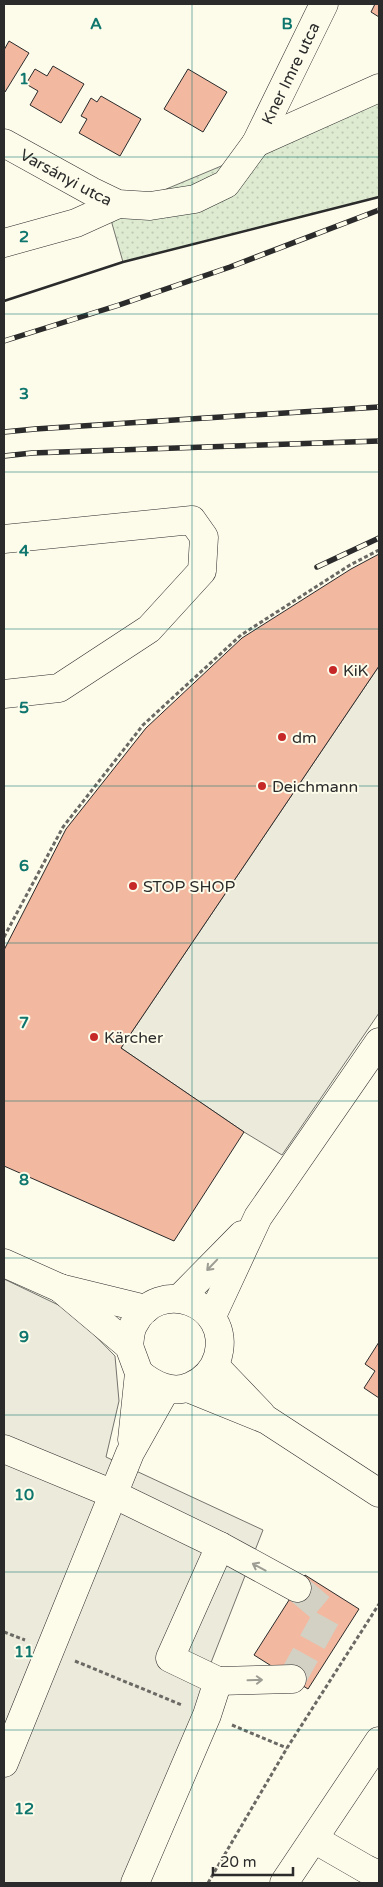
<svg xmlns="http://www.w3.org/2000/svg" width="383" height="1887" font-family="'Varela Round',sans-serif">
	<style>
		.grass { fill: url(#grass-dots); stroke: #74746e }
		.parking { fill: #eceadb; stroke: #74746e }
		.building { fill: #f2b8a0; stroke: #2b2b2b }
		.lines { fill: none; stroke-linecap: round; stroke-linejoin: round }
		.minor-tunnel { stroke: #d3d1c4; stroke-width: 28; stroke-dasharray: 28 14; stroke-linecap: butt }
		.minor-casing { stroke: #2b2b2b; stroke-width: 29 }
		.major-casing { stroke: #2b2b2b; stroke-width: 29 }
		.path { stroke: #6a6964; stroke-width: 3; stroke-dasharray: 4 2.5; stroke-linecap: butt }
		.minor { stroke: #fdfbea; stroke-width: 28 }
		.major { stroke: #fdfbea; stroke-width: 28 }
		.rail-casing { stroke: #2b2b2b; stroke-width: 5.5 }
		.rail { stroke: #fdfbea; stroke-width: 4; stroke-dasharray: 11; stroke-linecap: butt }
		.wall { stroke: #2b2b2b; stroke-width: 2.5 }
		.oneway { stroke: #9e9d94 }
		.grid { fill: none; stroke: #0f766e; stroke-width: 1; stroke-opacity: 0.55 }
		.poi-dot { fill: #c62828; stroke: #fdfbea; stroke-width: 2 }
		.labels { text-anchor: middle; stroke-width: 4; stroke-linejoin: round; paint-order: stroke }
		.street-label { font-size: 16px; fill: #2b2b2b; stroke: #fdfbea }
		.poi-label { font-size: 16px; fill: #2b2b2b; stroke: #fdfbea; text-anchor: start }
		.grid-label { font-size: 16px; text-anchor: middle; font-weight: bold; fill: #0f766e; stroke: #fdfbea; stroke-width: 4; stroke-linejoin: round; paint-order: stroke }
	</style>
	<defs>
		<pattern id="grass-dots" width="8" height="8" patternUnits="userSpaceOnUse" patternTransform="scale(1.25)"><rect width="8" height="8" fill="#deebd1"/><path d="M2 2h.1M6 6h.1" fill="none" stroke="#bfcab4" stroke-width="1.8" stroke-linecap="round"/></pattern>
	</defs>
	<rect width="100%" height="100%" fill="#fdfbea"/>
	<!-- grass -->
	<path class="grass" d="M 379,100 L 379,197 L 123,262 L 109,213 Z"/>
	<!-- parking -->
	<g class="parking">
		<path d="M 379,666 L 379,1013 L 282,1155 L 244,1132 L 121,1048 Z"/>
		<path d="M 4,1279 L 71,1311 L 115,1356 L 119,1401 L 106,1457 L 263,1530 L 203,1683 L 207,1715 L 135,1883 L 4,1883 Z"/>
	</g>
	<!-- building -->
	<g class="building">
		<path d="M 375,4 L 379,4 L 379,17 L 371,12 Z"/>
		<path d="M 9,41 L 29,53 L 5,92 L 4,91 L 4,50 Z"/>
		<path d="M 53,66 L 84,84 L 61,123 L 30,105 L 38,91 L 26,84 L 35,69 L 47,76 Z"/>
		<path d="M 188,69 L 227,92 L 203,132 L 164,109 Z"/>
		<path d="M 101,96 L 141,119 L 120,156 L 79,133 L 87,119 L 81,116 L 91,98 L 97,102 Z"/>
		<path d="M 379,554 L 379,666 L 121,1048 L 244,1132 L 174,1241 L 4,1166 L 4,950 L 66,829 L 146,728 L 242,638 L 351,569 Z"/>
		<path d="M 379,1342 L 379,1398 L 364,1388 L 375,1371 L 365,1364 Z"/>
		<path d="M 305,1575 L 359,1609 L 308,1689 L 254,1655 Z"/>
	</g>
	<g class="lines">
		<!-- minor-tunnel -->
		<path class="minor-tunnel" d="M 292,1679 L 328,1614 L 297,1588"/>
		<defs>
			<g id="minor">
				<path id="s1" d="M 4,143 L 91,191 L 118,204 L 150,206 L 195,199 L 226,184 L 256,143 L 324,4"/>
				<path d="M 256,143 L 379,88"/>
				<path d="M 4,243 L 76,223 L 118,204"/>
				<path d="M 4,539 L 192,520 L 204,537 L 202,571 L 149,629 L 59,688 L 4,694"/>
				<path d="M 4,1263 L 60,1288 L 146,1309"/>
				<path d="M 60,1288 L 129,1346 L 139,1373 L 132,1440"/>
				<path d="M 180,1298 L 242,1235"/>
				<path d="M 212,1316 L 258,1217 L 379,1042"/>
				<path d="M 129,1346 C 130,1340 130,1330 134,1324 C 158,1276 232,1302 218,1356 C 214,1370 205,1380 191,1386 C 173,1395 153,1385 139,1373"/>
				<path d="M 215,1366 L 261,1414"/>
				<path d="M 188,1388 L 267,1420 L 379,1493"/>
				<path d="M 4,1449 L 113,1494 L 220,1546 L 170,1658 L 218,1681 L 207,1715 L 135,1883"/>
				<path d="M 220,1546 L 297,1588"/>
				<path d="M 218,1681 L 292,1679"/>
				<path d="M 4,1763 L 130,1453 L 166,1389"/>
				<path d="M 314,1839 L 366,1869 L 379,1875"/>
			</g>
			<path id="major" d="M 284,1883 L 379,1741"/>
		</defs>
		<!-- minor casing -->
		<use href="#minor" class="minor-casing"/>
		<!-- major casing -->
		<use href="#major" class="major-casing"/>
		<!-- path -->
		<g class="path">
			<path d="M 4,937 L 63,827 L 143,725 L 241,635 L 350,565 L 379,550"/>
			<path d="M 4,1632 L 25,1640"/>
			<path d="M 75,1661 L 182,1705"/>
			<path d="M 232,1725 L 287,1748"/>
			<path d="M 208,1883 L 287,1748 L 379,1604"/>
		</g>
		<!-- minor -->
		<use href="#minor" class="minor"/>
		<!-- major -->
		<use href="#major" class="major"/>
		<defs>
			<g id="rail">
				<path d="M 4,341 L 119,305 L 230,267 L 379,210"/>
				<path d="M 4,432 L 35,429 L 379,407"/>
				<path d="M 4,456 L 32,453 L 379,441"/>
				<path d="M 317,567 L 379,538"/>
			</g>
		</defs>
		<!-- rail casing -->
		<use href="#rail" class="rail-casing"/>
		<!-- rail -->
		<use href="#rail" class="rail"/>
		<!-- wall -->
		<path class="wall" d="M 4,301 L 123,262 L 379,197"/>
	</g>
	<!-- one-way arrows -->
	<defs><path id="oneway-shaft" d="M-6 0H5M1.5-3L5.5 0L1.5 3" fill="none" stroke-width="1.6" stroke-linecap="round" stroke-linejoin="round" transform="scale(1.25)"/></defs>
	<g class="oneway">
		<use href="#oneway-shaft" transform="translate(212 1265) rotate(134)"/>
		<use href="#oneway-shaft" transform="translate(259 1567) rotate(-152)"/>
		<use href="#oneway-shaft" transform="translate(255 1680) rotate(-1)"/>
	</g>
	<!-- grid -->
	<path class="grid" d="M 192,4 L 192,1883M 4,157 L 379,157M 4,314 L 379,314M 4,472 L 379,472M 4,629 L 379,629M 4,786 L 379,786M 4,943 L 379,943M 4,1101 L 379,1101M 4,1258 L 379,1258M 4,1415 L 379,1415M 4,1572 L 379,1572M 4,1730 L 379,1730"/>
	<!-- markers -->
	<g class="poi-dot">
		<circle cx="333" cy="670" r="5"/>
		<circle cx="282" cy="737" r="5"/>
		<circle cx="262" cy="786" r="5"/>
		<circle cx="133" cy="886" r="5"/>
		<circle cx="94" cy="1037" r="5"/>
	</g>
	<g class="labels">
		<!-- street labels -->
		<g class="street-label">
			<text dy="6" stroke="none"><textPath href="#s1" startOffset="370">Kner Imre utca</textPath></text>
			<text dy="6" stroke="none"><textPath href="#s1" startOffset="71">Varsányi utca</textPath></text>
		</g>
		<!-- poi labels -->
		<g class="poi-label">
			<text x="343" y="676">KiK</text>
			<text x="292" y="743">dm</text>
			<text x="272" y="792">Deichmann</text>
			<text x="143" y="892">STOP SHOP</text>
			<text x="104" y="1043">Kärcher</text>
		</g>
	</g>
	<g class="grid-label">
		<text x="96" y="29">A</text>
		<text x="287" y="29">B</text>
		<text x="24" y="84">1</text>
		<text x="24" y="242">2</text>
		<text x="24" y="399">3</text>
		<text x="24" y="556">4</text>
		<text x="24" y="713">5</text>
		<text x="24" y="871">6</text>
		<text x="24" y="1028">7</text>
		<text x="24" y="1185">8</text>
		<text x="24" y="1342">9</text>
		<text x="24" y="1500">10</text>
		<text x="24" y="1657">11</text>
		<text x="24" y="1814">12</text>
	</g>
	<!-- border -->
	<rect width="383" height="1887" fill="none" stroke="#2b2b2b" stroke-width="10"/>
	<!-- scale -->
	<path d="M213 1867v8h80v-8" fill="none" stroke="#2b2b2b" stroke-width="2.5"/>
	<text x="220" y="1867" font-size="15" fill="#2b2b2b" stroke="#fdfbea" stroke-width="4" paint-order="stroke">20 m</text>
</svg>
